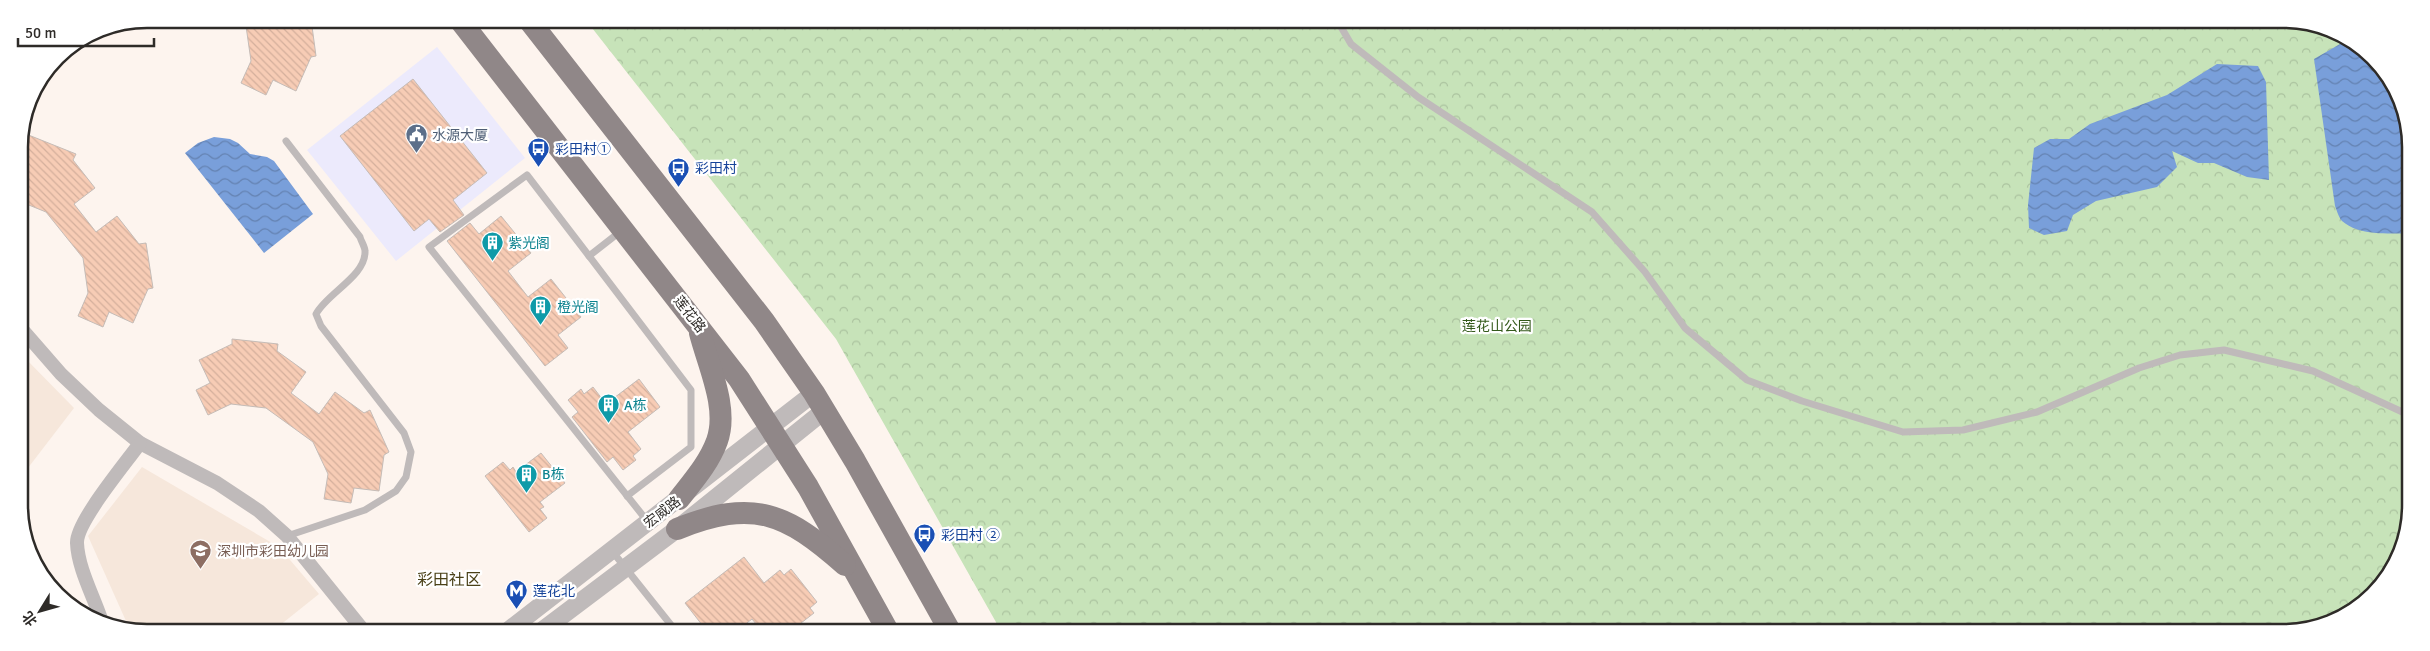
<svg xmlns="http://www.w3.org/2000/svg" width="2430" height="651" font-family="Signika,'Noto Sans SC',sans-serif">
	<style>
		.commercial { fill: #eceafc }
		.built { fill: #f6e7db }
		.park { fill: url(#park-crowns) }
		.water { fill: url(#water-waves) }
		.building { fill: url(#building-back-hatch); stroke: #c5bcb7 }
		.lines { fill: none; stroke-linecap: round; stroke-linejoin: round }
		.service { stroke: #bfbaba; stroke-width: 7 }
		.minor { stroke: #bfbaba; stroke-width: 14 }
		.tertiary { stroke: #bfbaba; stroke-width: 18 }
		.primary { stroke: #908788; stroke-width: 22 }
		.labels { text-anchor: middle; stroke-width: 4.5; stroke-linejoin: round; paint-order: stroke }
		.service-label { font-size: 14px; fill: #4e5e75; stroke: #fff; text-anchor: start }
		.transit-label { font-size: 14px; fill: #164399; stroke: #fff; text-anchor: start }
		.culture-label { font-size: 14px; fill: #0d838f; stroke: #fff; text-anchor: start }
		.street-label { font-size: 14px; fill: #2e2b28; stroke: #fff }
		.park-label { font-size: 14px; fill: #345a1b; stroke: #fff }
		.education-label { font-size: 14px; fill: #785e54; stroke: #fff; text-anchor: start }
		.quarter-label { font-size: 16px; fill: #4a4118; stroke: #fff }
		.rim { fill: none; stroke: #2e2b28; stroke-width: 2.5 }
	</style>
	<defs>
		<pattern id="park-crowns" width="20" height="18" patternUnits="userSpaceOnUse" patternTransform="scale(1.25)"><rect width="20" height="18" fill="#c7e3b9"/><path d="M2 6a3 3 0 1 1 6 0M12 15a3 3 0 1 1 6 0" fill="none" stroke="#abc39f"/></pattern>
		<pattern id="water-waves" width="16" height="10" patternUnits="userSpaceOnUse" patternTransform="scale(1.25)"><rect width="16" height="10" fill="#799fda"/><path d="M0 5q4-4 8 0t8 0" fill="none" stroke="#6482b1"/></pattern>
		<pattern id="building-back-hatch" width="6" height="6" patternUnits="userSpaceOnUse" patternTransform="scale(1.25)"><rect width="6" height="6" fill="#f7ccb5"/><path d="M-1 5l2 2M0 0l6 6M5-1l2 2" fill="none" stroke="#d4af9c"/></pattern>
	</defs>
	<rect width="100%" height="100%" fill="#fdf4ee"/>
	<!-- commercial -->
	<path class="commercial" d="M 437,47 L 525,158 L 396,261 L 307,150 Z"/>
	<!-- built -->
	<g class="built">
		<path d="M 20,353 L 74,408 L 21,477 Z"/>
		<path d="M 142,467 L 279,547 L 319,594 L 274,630 L 130,630 L 88,536 Z"/>
	</g>
	<!-- park -->
	<path class="park" d="M 585,19 L 2309,21 L 2374,56 L 2409,122 L 2409,530 L 2394,569 L 2367,601 L 2332,623 L 2291,632 L 1001,631 L 836,339 Z"/>
	<!-- water -->
	<g class="water">
		<path d="M 2340,44 L 2350,44 L 2374,56 L 2409,122 L 2409,234 C 2388,233 2359,236 2342,221 C 2339,218 2337,211 2335,206 L 2314,59 Z"/>
		<path d="M 2217,64 L 2258,66 L 2266,82 L 2269,180 L 2247,177 L 2214,163 L 2198,163 L 2172,151 L 2177,167 L 2157,187 L 2096,201 L 2073,215 L 2067,231 L 2044,235 L 2029,228 L 2028,205 L 2034,148 L 2050,139 L 2069,139 L 2090,124 L 2167,95 Z"/>
		<path d="M 214,137 L 230,139 L 238,143 L 250,154 L 267,157 L 274,161 L 313,214 L 264,253 L 185,153 L 198,143 Z"/>
	</g>
	<!-- building -->
	<g class="building">
		<path d="M 245,19 L 311,19 L 316,56 L 311,57 L 296,91 L 273,80 L 266,95 L 241,83 L 251,61 Z"/>
		<path d="M 413,79 L 487,173 L 453,200 L 464,215 L 440,232 L 429,219 L 414,231 L 340,136 Z"/>
		<path d="M 21,132 L 76,154 L 73,160 L 95,188 L 74,204 L 96,232 L 117,216 L 139,244 L 146,243 L 153,288 L 148,289 L 133,323 L 109,312 L 103,327 L 78,316 L 88,293 L 83,258 L 46,212 L 19,201 Z"/>
		<path d="M 501,216 L 531,253 L 508,271 L 528,297 L 551,279 L 581,317 L 558,335 L 568,348 L 545,366 L 447,241 L 470,223 L 479,234 Z"/>
		<path d="M 232,339 L 278,344 L 277,351 L 306,372 L 291,393 L 319,414 L 335,392 L 364,413 L 370,410 L 389,452 L 384,455 L 379,491 L 354,488 L 351,503 L 324,499 L 328,474 L 313,442 L 266,408 L 231,404 L 208,415 L 196,390 L 210,383 L 199,360 L 232,344 Z"/>
		<path d="M 639,379 L 660,407 L 628,432 L 641,449 L 633,456 L 636,460 L 623,470 L 613,457 L 607,462 L 572,417 L 578,412 L 568,400 L 581,389 L 584,394 L 593,387 L 606,404 Z"/>
		<path d="M 541,453 L 565,483 L 540,502 L 544,507 L 540,509 L 547,518 L 529,532 L 485,476 L 503,462 L 510,470 L 513,467 L 516,472 Z"/>
		<path d="M 744,557 L 764,583 L 780,570 L 784,575 L 791,569 L 817,602 L 810,608 L 814,613 L 792,630 L 761,630 L 752,619 L 738,630 L 706,630 L 685,603 Z"/>
	</g>
	<g class="lines">
		<!-- service -->
		<g class="service">
			<path d="M 1337,20 L 1351,44 L 1418,97 L 1592,212 L 1645,272 L 1685,328 L 1747,380 L 1802,401 L 1903,432 L 1963,430 L 2037,412 L 2139,368 L 2180,355 L 2224,350 L 2313,371 L 2409,415"/>
			<path d="M 286,141 L 360,237 C 361,241 365,247 365,251 C 366,276 327,293 316,314 L 321,326 L 404,433 L 411,452 L 406,477 L 396,491 L 365,510 L 287,536"/>
			<path d="M 621,231 L 589,256 L 527,175 L 429,247 L 648,522"/>
			<path d="M 589,256 L 691,390 L 691,447 L 627,496"/>
			<path d="M 612,551 L 675,630"/>
		</g>
		<!-- minor -->
		<g class="minor">
			<path d="M 20,327 L 61,374 L 99,410 L 140,443 L 217,483 L 259,511 L 287,536 L 363,630"/>
			<path d="M 101,619 C 93,595 78,568 77,543 C 76,522 126,463 140,443"/>
		</g>
		<!-- tertiary -->
		<g class="tertiary">
			<path d="M 509,630 L 814,393"/>
			<path d="M 543,630 L 677,529 L 825,410"/>
		</g>
		<!-- primary -->
		<g class="primary">
			<path d="M 459,19 L 739,379 L 808,487 L 888,631"/>
			<path d="M 528,19 L 764,321 L 814,393 L 855,461 L 950,631"/>
			<path d="M 679,499 C 693,481 709,463 717,441 C 729,408 708,365 700,333"/>
			<path d="M 677,529 C 754,498 786,513 845,565"/>
		</g>
	</g>
	<!-- icons -->
	<defs>
		<symbol id="civic-pin" viewBox="-11 -11 22 30"><path d="M0 17L-7.5 6A9.5 9.5 0 1 1 7.5 6Z" fill="#5c6f8a" stroke="#fff"/><path d="M-.6-6.5H3V-4.5H.6V-3L4-1V1h2V6H-6V1h2V-1L-.6-3ZM-1.2 2.5V6h2.4V2.5Z" fill="#fff"/></symbol>
		<symbol id="bus-pin" viewBox="-11 -11 22 30"><path d="M0 17L-7.5 6A9.5 9.5 0 1 1 7.5 6Z" fill="#1a4fb4" stroke="#fff"/><path d="M-5-6H5V4H4V6H2V4H-2V6H-4V4H-5ZM-3.5-4V0h7V-4ZM-3.5 1.2v1.5H-2V1.2ZM2 1.2v1.5H3.5V1.2Z" fill="#fff"/></symbol>
		<symbol id="building-pin" viewBox="-11 -11 22 30"><path d="M0 17L-7.5 6A9.5 9.5 0 1 1 7.5 6Z" fill="#0f9aa8" stroke="#fff"/><path d="M-4-6H4V6H1V3H-1V6H-4ZM-2.5-4.3h1.7v1.8h-1.7ZM.8-4.3h1.7v1.8H.8ZM-2.5-1h1.7V.8h-1.7ZM.8-1h1.7V.8H.8Z" fill="#fff"/></symbol>
		<symbol id="school-pin" viewBox="-11 -11 22 30"><path d="M0 17L-7.5 6A9.5 9.5 0 1 1 7.5 6Z" fill="#8d6e63" stroke="#fff"/><path d="M0-5L7-2L0 1L-7-2ZM-4 1L0 2.5L4 1V4Q0 6-4 4Z" fill="#fff"/></symbol>
		<symbol id="metro-pin" viewBox="-11 -11 22 30"><path d="M0 17L-7.5 6A9.5 9.5 0 1 1 7.5 6Z" fill="#1a4fb4" stroke="#fff"/><path d="M-5.5 5V-5H-3L0 0L3-5H5.5V5H3V-.5L0 4L-3-.5V5Z" fill="#fff"/></symbol>
	</defs>
	<g fill-rule="evenodd">
		<use href="#civic-pin" x="404" y="122" width="25" height="34"/>
		<use href="#bus-pin" x="526" y="136" width="25" height="34"/>
		<use href="#bus-pin" x="666" y="156" width="25" height="34"/>
		<use href="#building-pin" x="480" y="230" width="25" height="34"/>
		<use href="#building-pin" x="528" y="294" width="25" height="34"/>
		<use href="#building-pin" x="596" y="392" width="25" height="34"/>
		<use href="#building-pin" x="514" y="462" width="25" height="34"/>
		<use href="#bus-pin" x="912" y="522" width="25" height="34"/>
		<use href="#school-pin" x="188" y="538" width="25" height="34"/>
		<use href="#metro-pin" x="504" y="578" width="25" height="34"/>
	</g>
	<g class="labels">
		<!-- service labels -->
		<g class="service-label">
			<text x="432" y="140">水源大厦</text>
		</g>
		<!-- transit labels -->
		<g class="transit-label">
			<text x="555" y="154">彩田村①</text>
			<text x="695" y="173">彩田村</text>
			<text x="941" y="540">彩田村 ②</text>
			<text x="533" y="596">莲花北</text>
		</g>
		<!-- culture labels -->
		<g class="culture-label">
			<text x="508" y="248">紫光阁</text>
			<text x="557" y="312">橙光阁</text>
			<text x="624" y="410">A栋</text>
			<text x="542" y="479">B栋</text>
		</g>
		<!-- street labels -->
		<g class="street-label">
			<text transform="translate(690 314) rotate(52)" y="5">莲花路</text>
			<text transform="translate(662 512) rotate(-38)" y="5">宏威路</text>
		</g>
		<!-- park labels -->
		<g class="park-label">
			<text x="1497" y="331">莲花山公园</text>
		</g>
		<!-- education labels -->
		<g class="education-label">
			<text x="217" y="556">深圳市彩田幼儿园</text>
		</g>
		<!-- quarter labels -->
		<g class="quarter-label">
			<text x="449" y="585">彩田社区</text>
		</g>
	</g>
	<!-- crop -->
	<path d="M0 0H2430V651H0ZM147 28H2283A119 119 0 0 1 2402 147V505A119 119 0 0 1 2283 624H147A119 119 0 0 1 28 505V147A119 119 0 0 1 147 28Z" fill="#fff" fill-rule="evenodd"/>
	<path class="rim" d="M147 28H2283A119 119 0 0 1 2402 147V505A119 119 0 0 1 2283 624H147A119 119 0 0 1 28 505V147A119 119 0 0 1 147 28Z"/>
	<!-- north arrow -->
	<g transform="translate(40 611) rotate(233)" stroke="#ffffff" stroke-width="4" paint-order="stroke">
	<path d="M0-4L9 19L0 12L-9 19Z" fill="#2e2b28"/>
	<text y="-8" font-size="14" font-weight="bold" text-anchor="middle" fill="#2e2b28">北</text>
	</g>
	<!-- scale -->
	<path d="M18 38v8h136v-8" fill="none" stroke="#2e2b28" stroke-width="2.5"/>
	<text x="25" y="38" font-size="15" fill="#2e2b28" stroke="#ffffff" stroke-width="4" paint-order="stroke">50 m</text>
</svg>
